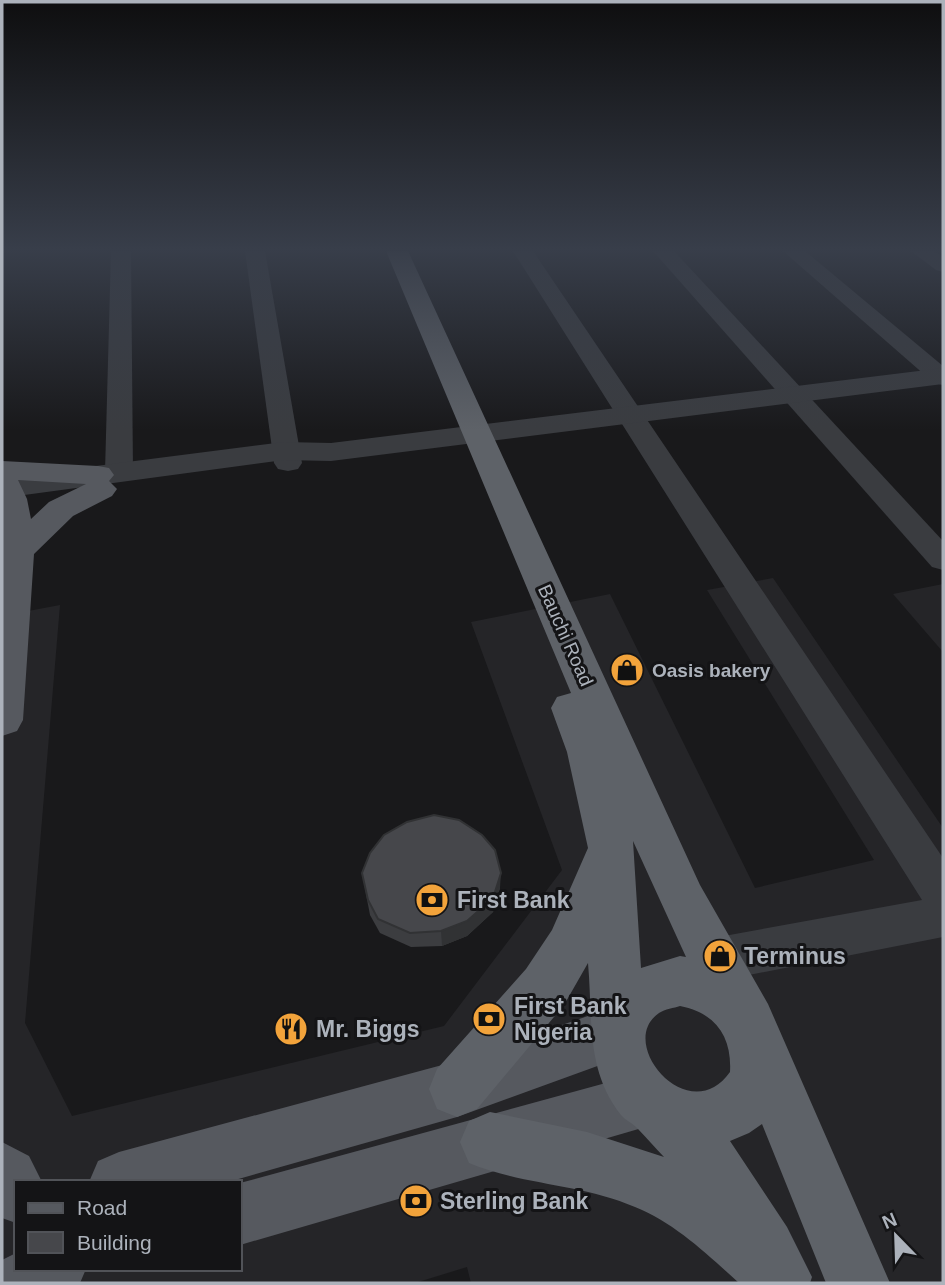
<svg xmlns="http://www.w3.org/2000/svg" width="945" height="1285" font-family="Helvetica,sans-serif">
	<style>
		.built { fill: #252528; fill-rule: evenodd }
		.lines { fill: none; stroke-linecap: round; stroke-linejoin: round }
		.minor { fill: #3a3c40; fill-rule: evenodd }
		.tertiary { fill: #3a3c40; fill-rule: evenodd }
		.primary { fill: #56595f; fill-rule: evenodd }
		.trunk { fill: #5e6268; fill-rule: evenodd }
		.wall { fill: #3c3d40 }
		.shaded-wall { fill: #313234 }
		.building { fill: #46474b; stroke: #313234; stroke-width: 2 }
		.labels { text-anchor: middle; stroke-width: 6; stroke-linejoin: round; paint-order: stroke }
		.street-label { font-size: 19px; fill: #acb2bb; stroke: #141416 }
		.poi-label { font-size: 19px; font-weight: bold; fill: #acb2bb; stroke: #141416; text-anchor: start }
		.near-poi-label { font-size: 23px; font-weight: bold; fill: #acb2bb; stroke: #141416; text-anchor: start }
	</style>
	<rect width="100%" height="100%" fill="#19191b"/>
	<!-- built -->
	<g class="built">
		<path d="M 773,578 L 943,828 L 943,1283 L 471,1283 L 467,1267 L 415,1283 L 2,1283 L 2,616 L 60,605 L 25,1023 L 72,1116 L 444,1026 L 562,870 L 471,622 L 610,594 L 755,888 L 874,860 L 707,590 ZM 16,1182 L 240,1182 L 240,1269 L 16,1269 Z"/>
		<path d="M 943,584 L 943,652 L 893,594 Z"/>
	</g>
	<g class="lines">
		<!-- minor -->
		<g class="minor">
			<path d="M 111,251 L 131,251 L 133,472 L 129,478 L 119,481 L 109,478 L 105,472 Z"/>
			<path d="M 245,251 L 265,251 L 302,463 L 298,469 L 288,471 L 278,469 L 274,463 Z"/>
			<path d="M 513,251 L 533,251 L 943,858 L 943,937 L 713,982 L 696,975 L 690,960 L 696,945 L 713,938 L 922,900 Z"/>
			<path d="M 653,251 L 674,251 L 943,541 L 943,570 L 932,567 Z"/>
			<path d="M 783,251 L 805,251 L 943,366 L 943,385 L 934,383 Z"/>
			<path d="M 911,251 L 934,251 L 943,257 L 943,272 L 936,270 Z"/>
		</g>
		<!-- tertiary -->
		<path class="tertiary" d="M 943,368 L 943,384 L 331,461 L 284,460 L 2,498 L 2,478 L 284,442 L 331,443 Z"/>
		<!-- primary -->
		<g class="primary">
			<path d="M 2,461 L 98,466 L 109,468 L 114,475 L 109,481 L 117,489 L 112,496 L 73,516 L 34,554 L 23,720 L 17,731 L 2,736 ZM 18,480 L 86,484 L 49,502 L 31,519 L 27,499 Z"/>
			<path d="M 617,1006 L 636,1014 L 644,1033 L 636,1052 L 457,1117 L 228,1182 L 89,1182 L 98,1161 L 119,1152 L 457,1061 Z"/>
			<path d="M 646,1072 L 666,1081 L 675,1101 L 666,1121 L 240,1245 L 240,1183 Z"/>
			<path d="M 2,1142 L 29,1156 L 42,1182 L 16,1182 L 16,1223 L 2,1218 Z"/>
			<path d="M 16,1253 L 16,1269 L 86,1269 L 80,1283 L 2,1283 L 2,1260 Z"/>
		</g>
		<!-- trunk -->
		<path class="trunk" d="M 386,251 L 408,251 L 700,885 L 768,1004 L 890,1283 L 826,1283 L 762,1124 L 749,1133 L 730,1141 L 787,1227 L 812,1277 L 810,1283 L 739,1283 C 708,1255 675,1223 635,1207 C 582,1184 522,1185 469,1163 L 460,1142 L 469,1121 L 490,1112 L 587,1132 L 664,1157 C 655,1148 647,1138 638,1129 C 633,1123 626,1121 621,1115 C 585,1069 593,1018 588,963 L 564,1005 L 477,1109 L 457,1117 L 437,1109 L 429,1089 L 437,1069 L 526,969 L 552,930 L 588,848 L 567,752 L 551,708 L 557,697 L 571,693 ZM 633,841 L 686,957 L 680,956 L 641,968 ZM 680,1006 C 716,1013 732,1037 730,1072 C 689,1130 615,1043 659,1013 C 665,1009 674,1008 680,1006 Z"/>
	</g>
	<!-- wall -->
	<path class="wall" d="M 362,873 L 500,888 L 493,912 L 467,936 L 442,946 L 411,947 L 380,933 L 370,915 Z"/>
	<!-- shaded-wall -->
	<path class="shaded-wall" d="M 501,873 L 500,888 L 493,912 L 467,936 L 442,946 L 441,931 Z"/>
	<!-- building -->
	<path class="building" d="M 434,815 L 459,820 L 482,835 L 495,850 L 501,873 L 493,898 L 467,921 L 441,931 L 410,933 L 378,919 L 368,900 L 362,873 L 370,853 L 384,835 L 407,822 Z"/>
	<!-- sky -->
	<linearGradient id="sky" x2="0" y2="1"><stop stop-color="#0e0e0f"/><stop offset="0.58" stop-color="#383e4a"/><stop offset="1" stop-color="#383e4a" stop-opacity="0"/></linearGradient>
	<rect width="945" height="430" fill="url(#sky)"/>
	<!-- icons -->
	<defs>
		<symbol id="shop-disc" viewBox="-11 -11 22 22"><circle r="9.5" fill="#f2a33b" stroke="#141416"/><path d="M-5-2.5h2.3a2.7 3.5 0 0 1 5.4 0H5L5.5 6h-11ZM-1.5-2.5h3a1.5 2.3 0 0 0-3 0Z" fill="#111"/></symbol>
		<symbol id="bank-disc" viewBox="-11 -11 22 22"><circle r="9.5" fill="#f2a33b" stroke="#141416"/><path d="M-6-4H6V4H-6ZM0-2.3a2.3 2.3 0 1 0 0 4.6a2.3 2.3 0 1 0 0-4.6Z" fill="#111"/></symbol>
		<symbol id="restaurant-disc" viewBox="-11 -11 22 22"><circle r="9.5" fill="#f2a33b" stroke="#141416"/><path d="M-5-6h1v4h1v-4h1v4h1v-4h1v5L-1.5 .5V6h-2V.5L-5-1ZM5-6V6H3V1.5H1.5Q1.5-4 5-6Z" fill="#111"/></symbol>
	</defs>
	<g fill-rule="evenodd">
		<use href="#shop-disc" x="608" y="651" width="38" height="38"/>
		<use href="#bank-disc" x="413" y="881" width="38" height="38"/>
		<use href="#shop-disc" x="701" y="937" width="38" height="38"/>
		<use href="#bank-disc" x="470" y="1000" width="38" height="38"/>
		<use href="#restaurant-disc" x="272" y="1010" width="38" height="38"/>
		<use href="#bank-disc" x="397" y="1182" width="38" height="38"/>
	</g>
	<g class="labels">
		<!-- street labels -->
		<g class="street-label">
			<text transform="translate(566 635) rotate(66)" y="7">Bauchi Road</text>
		</g>
		<!-- poi labels -->
		<g class="poi-label">
			<text x="652" y="677">Oasis bakery</text>
		</g>
		<!-- near-poi labels -->
		<g class="near-poi-label">
			<text x="457" y="908">First Bank</text>
			<text x="744" y="964">Terminus</text>
			<text x="514" y="1014">First Bank<tspan x="514" dy="26">Nigeria</tspan></text>
			<text x="316" y="1037">Mr. Biggs</text>
			<text x="440" y="1209">Sterling Bank</text>
		</g>
	</g>
	<!-- border -->
	<rect width="945" height="1285" fill="none" stroke="#acb2bb" stroke-width="7"/>
	<!-- legend -->
	<rect x="14" y="1180" width="228" height="91" fill="#141416" stroke="#515358" stroke-width="2"/>
	<rect x="28" y="1203" width="35" height="10" fill="#56595f" stroke="#515358" stroke-width="2"/>
	<text x="77" y="1215" font-size="21" fill="#acb2bb">Road</text>
	<rect x="28" y="1232" width="35" height="21" fill="#46474b" stroke="#515358" stroke-width="2"/>
	<text x="77" y="1250" font-size="21" fill="#acb2bb">Building</text>
	<!-- north arrow -->
	<g transform="translate(896 1236) rotate(337)" stroke="#141416" stroke-width="5" paint-order="stroke">
	<path d="M0-5L12 26L0 18L-12 26Z" fill="#acb2bb"/>
	<text y="-10" font-size="19" font-weight="bold" text-anchor="middle" fill="#acb2bb">N</text>
	</g>
</svg>
